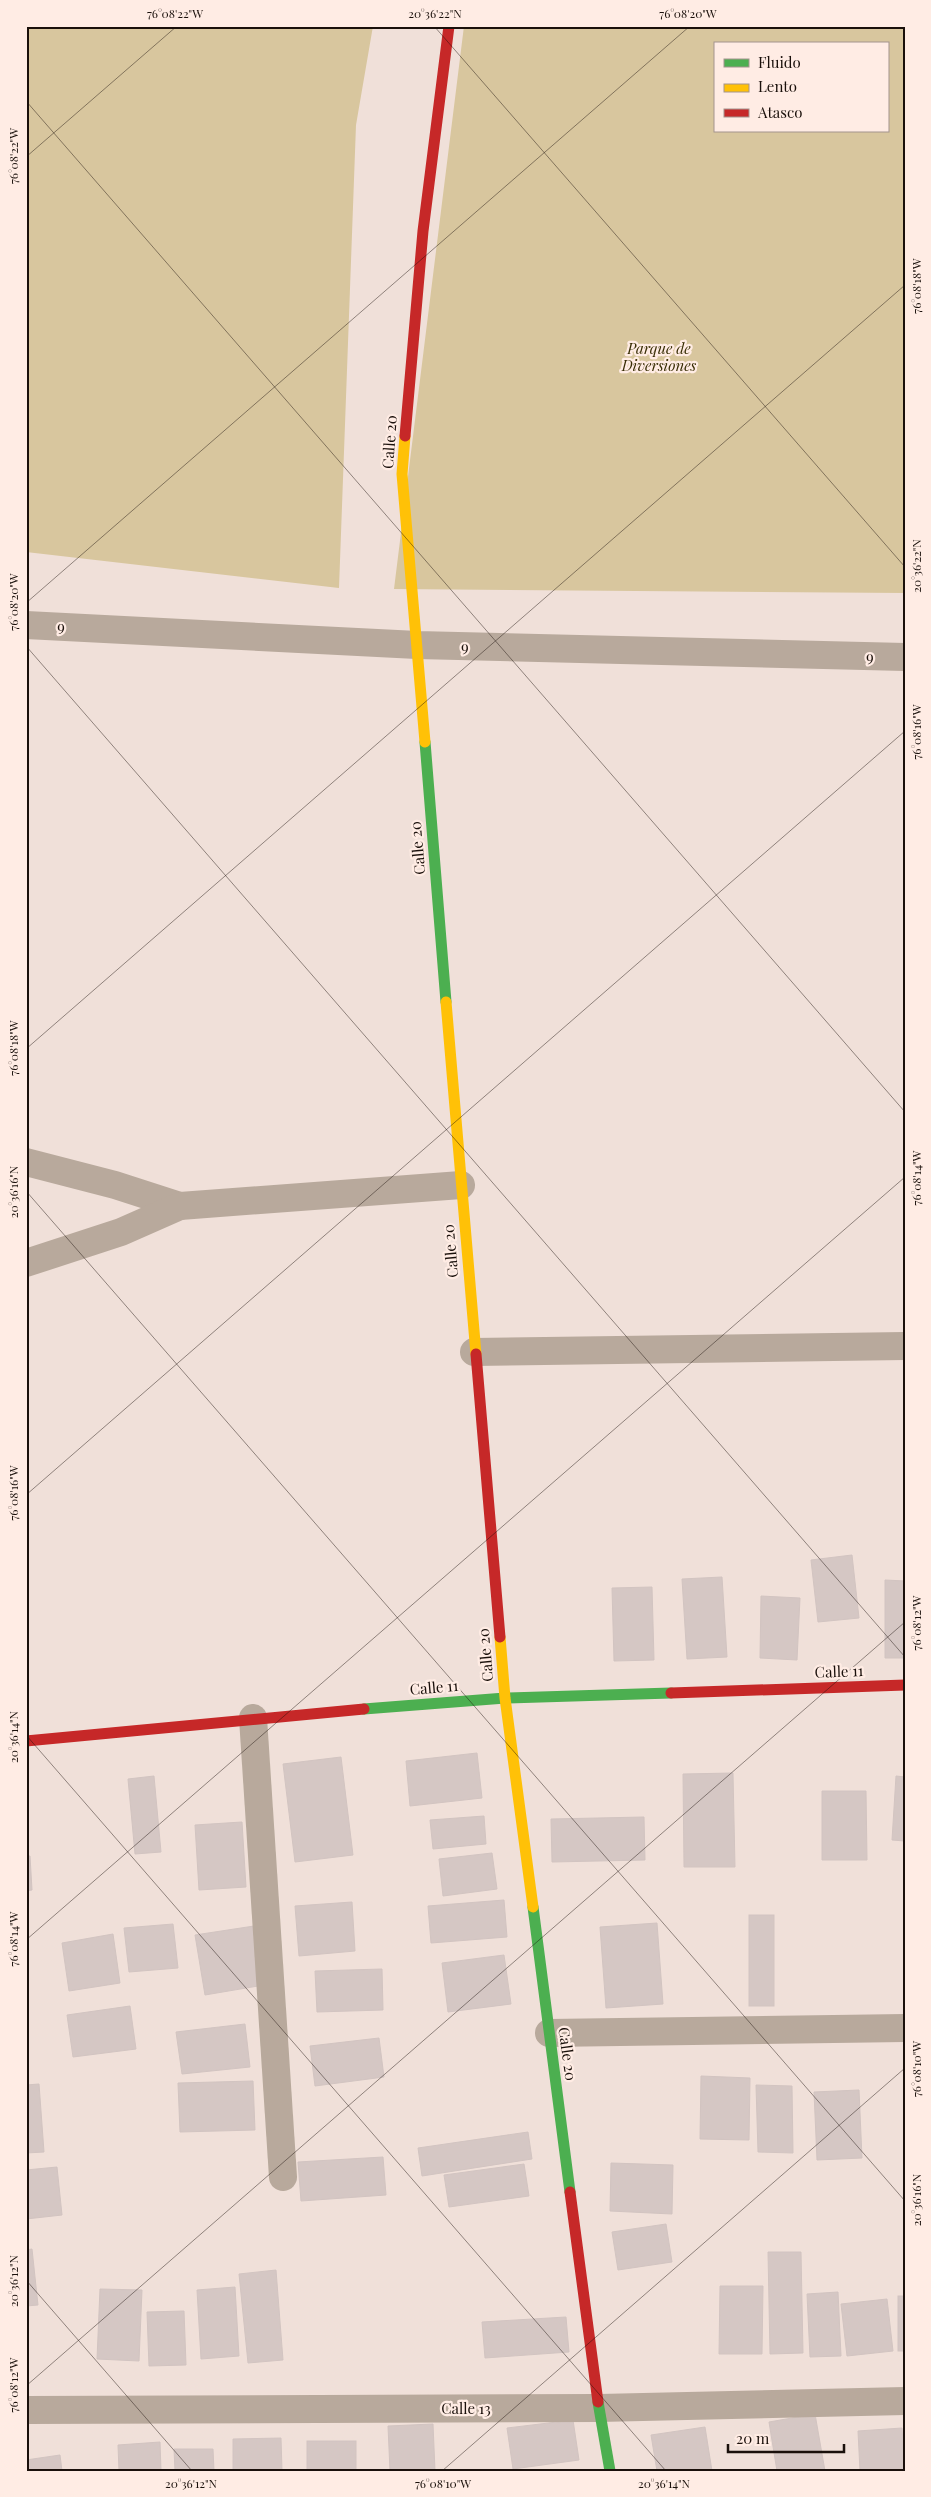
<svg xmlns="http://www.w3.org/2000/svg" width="931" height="2497" font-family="'Playfair Display',serif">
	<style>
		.green { fill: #d8c69e; fill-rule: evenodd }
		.building { fill: #d5c7c4; stroke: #d2c4c1 }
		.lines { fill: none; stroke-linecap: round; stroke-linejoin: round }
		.street { stroke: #b8a99c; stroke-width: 28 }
		.fast { stroke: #4caf50; stroke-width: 11 }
		.slow { stroke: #ffc107; stroke-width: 11 }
		.jam { stroke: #c62828; stroke-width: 11 }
		.ticks { fill: none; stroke: #1a100b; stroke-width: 1; stroke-opacity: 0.45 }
		.labels { text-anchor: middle; stroke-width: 4.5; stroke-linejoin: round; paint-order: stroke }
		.park-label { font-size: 15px; font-style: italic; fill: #372c03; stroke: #ffece4 }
		.street-label { font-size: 15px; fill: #1a100b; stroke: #ffece4 }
		.neatline { fill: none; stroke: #1a100b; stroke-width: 2 }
		.ticks-label { font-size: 12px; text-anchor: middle; fill: #1a100b }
	</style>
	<rect width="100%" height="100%" fill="#f0e0d9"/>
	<!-- green -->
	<g class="green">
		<path d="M 26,26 L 373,26 L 356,125 L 339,588 L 26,552 Z"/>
		<path d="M 464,26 L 905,26 L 905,593 L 394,589 ZM 715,44 L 887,44 L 887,131 L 715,131 Z"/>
	</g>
	<!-- building -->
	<g class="building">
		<path d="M 852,1555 L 859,1618 L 818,1622 L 811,1560 Z"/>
		<path d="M 722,1577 L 727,1657 L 687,1659 L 682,1579 Z"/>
		<path d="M 885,1580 L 905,1581 L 905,1658 L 885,1658 Z"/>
		<path d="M 652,1587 L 654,1660 L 614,1661 L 612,1588 Z"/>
		<path d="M 761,1596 L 800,1598 L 797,1660 L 760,1658 Z"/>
		<path d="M 477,1753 L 482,1798 L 410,1806 L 406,1761 Z"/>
		<path d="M 341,1757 L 353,1855 L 295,1862 L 283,1764 Z"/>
		<path d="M 733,1773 L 735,1867 L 684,1867 L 683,1774 Z"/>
		<path d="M 154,1776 L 161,1852 L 135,1854 L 128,1779 Z"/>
		<path d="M 896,1776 L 905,1777 L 905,1841 L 892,1840 Z"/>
		<path d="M 822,1791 L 866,1791 L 867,1860 L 822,1860 Z"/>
		<path d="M 484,1816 L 486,1844 L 433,1849 L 430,1820 Z"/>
		<path d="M 644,1817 L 645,1860 L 552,1862 L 551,1819 Z"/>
		<path d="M 242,1822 L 246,1887 L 199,1890 L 195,1825 Z"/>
		<path d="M 492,1853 L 497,1889 L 443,1896 L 439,1859 Z"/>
		<path d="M 26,1856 L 30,1856 L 32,1890 L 26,1891 Z"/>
		<path d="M 504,1900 L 507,1937 L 431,1943 L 428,1906 Z"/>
		<path d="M 352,1902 L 355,1951 L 299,1956 L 295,1906 Z"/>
		<rect x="749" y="1915" width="25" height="91"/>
		<path d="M 657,1923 L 663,2004 L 606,2008 L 600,1927 Z"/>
		<path d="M 173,1924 L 178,1968 L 129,1972 L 124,1928 Z"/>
		<path d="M 254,1926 L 264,1985 L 205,1995 L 195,1935 Z"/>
		<path d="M 113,1934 L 120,1983 L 69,1991 L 62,1943 Z"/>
		<path d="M 504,1955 L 511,2004 L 448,2012 L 442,1963 Z"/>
		<path d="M 382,1969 L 383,2010 L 317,2012 L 315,1971 Z"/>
		<path d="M 130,2006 L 136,2049 L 73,2057 L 67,2015 Z"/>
		<path d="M 245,2024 L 250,2067 L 182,2074 L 176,2032 Z"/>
		<path d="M 379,2038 L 384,2077 L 315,2086 L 310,2046 Z"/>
		<path d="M 701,2076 L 750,2078 L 749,2140 L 700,2139 Z"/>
		<path d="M 253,2081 L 255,2130 L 180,2132 L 178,2083 Z"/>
		<path d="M 39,2084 L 44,2152 L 26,2153 L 26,2085 Z"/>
		<path d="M 756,2085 L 792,2086 L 793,2153 L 758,2152 Z"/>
		<path d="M 859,2090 L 862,2158 L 817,2160 L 814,2092 Z"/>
		<path d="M 528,2132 L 532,2159 L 422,2176 L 418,2148 Z"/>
		<path d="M 383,2157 L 386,2195 L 301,2201 L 298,2162 Z"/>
		<path d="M 611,2163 L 673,2165 L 672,2214 L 610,2211 Z"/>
		<path d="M 524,2164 L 529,2196 L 449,2207 L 444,2175 Z"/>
		<path d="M 57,2167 L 62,2215 L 26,2219 L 26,2170 Z"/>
		<path d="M 666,2224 L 672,2262 L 618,2270 L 612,2232 Z"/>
		<path d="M 32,2249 L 38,2305 L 26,2306 L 26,2250 Z"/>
		<path d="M 768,2252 L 801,2252 L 803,2353 L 770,2354 Z"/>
		<path d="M 276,2270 L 283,2360 L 248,2363 L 239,2274 Z"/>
		<path d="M 720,2286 L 763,2286 L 762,2354 L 719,2354 Z"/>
		<path d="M 235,2287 L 239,2356 L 201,2359 L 197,2290 Z"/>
		<path d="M 100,2289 L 142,2290 L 139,2361 L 97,2359 Z"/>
		<path d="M 838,2292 L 841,2356 L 810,2357 L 807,2294 Z"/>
		<rect x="898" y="2296" width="7" height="55"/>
		<path d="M 887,2299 L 893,2351 L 847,2356 L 841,2304 Z"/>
		<path d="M 184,2311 L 186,2365 L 149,2366 L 147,2312 Z"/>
		<path d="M 566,2317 L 569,2352 L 485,2358 L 482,2322 Z"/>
		<path d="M 815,2414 L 825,2471 L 777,2471 L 769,2422 Z"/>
		<path d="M 573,2420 L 579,2460 L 513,2469 L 507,2428 Z"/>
		<path d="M 433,2424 L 435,2471 L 390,2471 L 388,2426 Z"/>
		<path d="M 705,2427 L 712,2471 L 657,2471 L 651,2435 Z"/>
		<path d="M 902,2428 L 905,2471 L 860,2471 L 858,2431 Z"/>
		<path d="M 281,2438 L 282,2471 L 233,2471 L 233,2439 Z"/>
		<rect x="307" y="2441" width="49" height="30"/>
		<path d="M 160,2442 L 161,2471 L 119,2471 L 118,2445 Z"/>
		<path d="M 174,2449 L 213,2449 L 214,2471 L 175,2471 Z"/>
		<path d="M 60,2455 L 62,2471 L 26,2471 L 26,2460 Z"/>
	</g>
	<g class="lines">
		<!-- street -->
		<g class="street">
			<path d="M 26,625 L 417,645 L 905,657"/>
			<path d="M 26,1162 L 115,1185 L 180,1206"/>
			<path d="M 26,1263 L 121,1232 L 180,1206 L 461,1185"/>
			<path d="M 474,1352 L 905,1346"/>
			<path d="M 253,1718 L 283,2177"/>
			<path d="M 549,2033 L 905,2028"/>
			<path d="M 26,2410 L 599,2408 L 905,2401"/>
		</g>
		<!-- fast -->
		<g class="fast">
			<path d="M 425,742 L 446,1002"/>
			<path d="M 364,1709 L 505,1698 L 671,1693"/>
			<path d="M 533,1907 L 570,2192"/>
			<path d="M 598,2402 L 610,2471"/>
		</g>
		<!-- slow -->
		<g class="slow">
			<path d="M 405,436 L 402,474 L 425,742"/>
			<path d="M 446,1002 L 476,1354"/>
			<path d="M 500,1637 L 505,1698 L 533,1907"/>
		</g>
		<!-- jam -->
		<g class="jam">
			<path d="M 405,436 L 423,231 L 449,26"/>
			<path d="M 476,1354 L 500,1637"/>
			<path d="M 671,1693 L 905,1685"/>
			<path d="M 26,1741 L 364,1709"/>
			<path d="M 570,2192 L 598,2402"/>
		</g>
	</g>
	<!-- ticks -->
	<path class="ticks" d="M 434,26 L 905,567M 26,101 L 905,1112M 26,157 L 177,26M 26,603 L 690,26M 26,646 L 905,1657M 26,1049 L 905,285M 26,1191 L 905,2201M 26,1495 L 905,731M 26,1735 L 666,2471M 26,1940 L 905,1177M 26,2280 L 192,2471M 26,2386 L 905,1622M 442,2471 L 905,2068"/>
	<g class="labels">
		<!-- park labels -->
		<g class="park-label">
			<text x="659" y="354">Parque de<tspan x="659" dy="17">Diversiones</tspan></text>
		</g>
		<!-- street labels -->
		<g class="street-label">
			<text transform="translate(390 442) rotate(-86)" y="5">Calle 20</text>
			<text transform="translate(61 627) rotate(3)" y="5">9</text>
			<text transform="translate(465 647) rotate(1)" y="5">9</text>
			<text transform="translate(870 657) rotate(1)" y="5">9</text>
			<text transform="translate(418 848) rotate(-95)" y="5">Calle 20</text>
			<text transform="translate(451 1251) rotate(-95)" y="5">Calle 20</text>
			<text transform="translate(486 1655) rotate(-95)" y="5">Calle 20</text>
			<text transform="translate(839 1672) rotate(-2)" y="5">Calle 11</text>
			<text transform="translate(434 1688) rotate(-5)" y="5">Calle 11</text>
			<text transform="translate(567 2054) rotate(82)" y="5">Calle 20</text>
			<text x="466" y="2414">Calle 13</text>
		</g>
	</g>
	<!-- border -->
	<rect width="931" height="2497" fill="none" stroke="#ffece4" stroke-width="55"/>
	<!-- legend -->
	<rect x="714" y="42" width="175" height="90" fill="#ffece4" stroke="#a3948d"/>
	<rect x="724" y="59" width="25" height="8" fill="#4caf50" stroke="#a3948d"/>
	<text x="758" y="68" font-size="15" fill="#1a100b">Fluido</text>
	<rect x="724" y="84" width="25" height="8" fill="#ffc107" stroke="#a3948d"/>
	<text x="758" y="92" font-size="15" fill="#1a100b">Lento</text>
	<rect x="724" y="109" width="25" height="8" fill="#c62828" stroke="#a3948d"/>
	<text x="758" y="118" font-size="15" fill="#1a100b">Atasco</text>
	<!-- scale -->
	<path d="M728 2444v8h116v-8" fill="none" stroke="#1a100b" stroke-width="2.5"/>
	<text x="736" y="2444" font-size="15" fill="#1a100b" stroke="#ffece4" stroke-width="4" paint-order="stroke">20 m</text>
	<rect x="28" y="28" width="876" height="2442" class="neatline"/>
	<g class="ticks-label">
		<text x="175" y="18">76°08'22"W</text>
		<text x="435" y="18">20°36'22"N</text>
		<text x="688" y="18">76°08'20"W</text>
		<text transform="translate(14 156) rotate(-90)" y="4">76°08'22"W</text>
		<text transform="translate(917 286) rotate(-90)" y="4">76°08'18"W</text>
		<text transform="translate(917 566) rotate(-90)" y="4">20°36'22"N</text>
		<text transform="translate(14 602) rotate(-90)" y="4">76°08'20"W</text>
		<text transform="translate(917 732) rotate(-90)" y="4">76°08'16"W</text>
		<text transform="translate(14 1048) rotate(-90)" y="4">76°08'18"W</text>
		<text transform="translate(917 1178) rotate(-90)" y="4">76°08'14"W</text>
		<text transform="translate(14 1192) rotate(-90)" y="4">20°36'16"N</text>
		<text transform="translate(14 1493) rotate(-90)" y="4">76°08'16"W</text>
		<text transform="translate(917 1623) rotate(-90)" y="4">76°08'12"W</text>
		<text transform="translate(14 1737) rotate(-90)" y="4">20°36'14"N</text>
		<text transform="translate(14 1939) rotate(-90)" y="4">76°08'14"W</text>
		<text transform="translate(917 2069) rotate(-90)" y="4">76°08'10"W</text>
		<text transform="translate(917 2200) rotate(-90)" y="4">20°36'16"N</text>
		<text transform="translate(14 2281) rotate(-90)" y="4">20°36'12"N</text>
		<text transform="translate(14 2385) rotate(-90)" y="4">76°08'12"W</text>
		<text x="191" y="2488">20°36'12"N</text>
		<text x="443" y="2488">76°08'10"W</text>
		<text x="664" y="2488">20°36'14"N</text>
	</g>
</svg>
